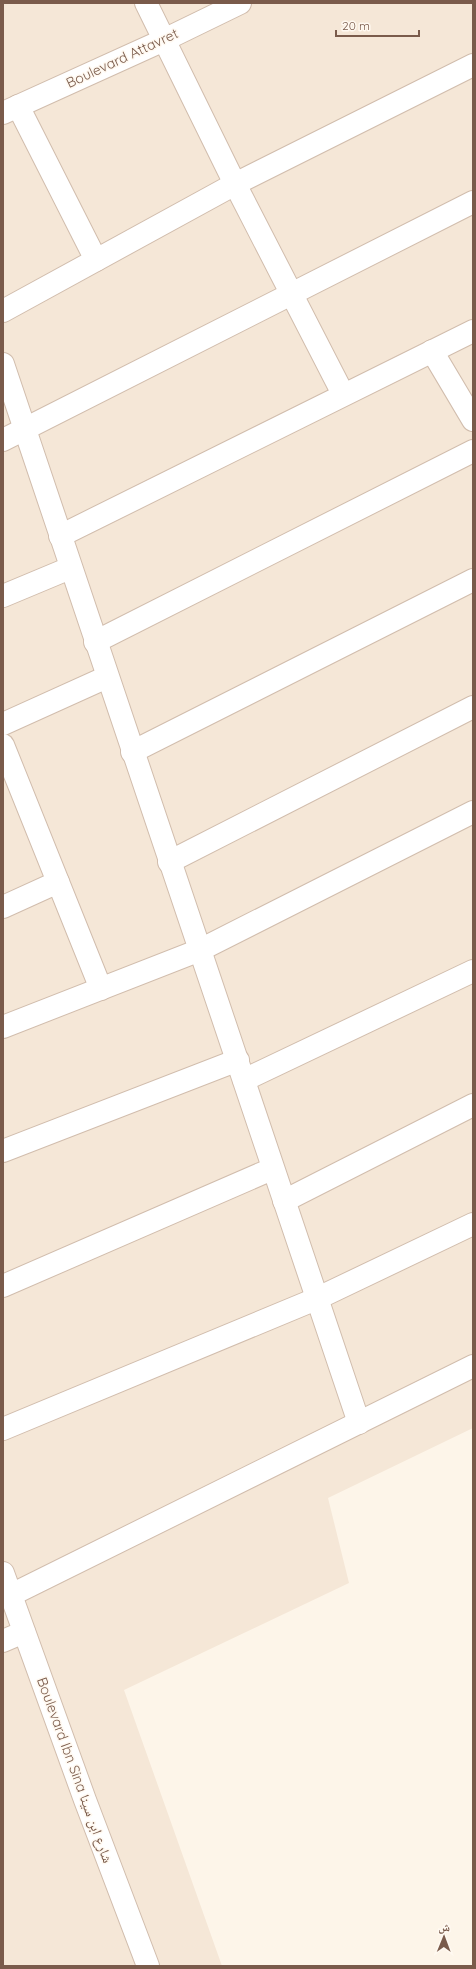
<svg xmlns="http://www.w3.org/2000/svg" width="476" height="1969" font-family="Quicksand,'Noto Naskh Arabic',sans-serif">
	<style>
		.residential { fill: #f5e7d7 }
		.lines { fill: none; stroke-linecap: round; stroke-linejoin: round }
		.minor-casing { stroke: #d1bdad; stroke-width: 24 }
		.minor { stroke: #fff; stroke-width: 22 }
		.labels { text-anchor: middle; stroke-width: 3; stroke-linejoin: round; paint-order: stroke }
		.street-label { font-size: 14px; fill: #7a5b4b; stroke: #fff9f1 }
	</style>
	<rect width="100%" height="100%" fill="#fdf5e9"/>
	<!-- residential -->
	<path class="residential" d="M 3,3 L 473,3 L 473,1428 L 328,1498 L 349,1583 L 124,1690 L 222,1966 L 3,1966 Z"/>
	<g class="lines">
		<defs>
			<g id="minor">
				<path d="M 146,3 L 235,184 L 343,394"/>
				<path d="M 18,106 L 96,260"/>
				<path d="M 3,113 L 164,40 L 240,3"/>
				<path d="M 3,311 L 235,184 L 473,65"/>
				<path d="M 432,351 L 473,420"/>
				<path d="M 3,364 L 359,1423"/>
				<path d="M 3,440 L 473,202"/>
				<path d="M 60,536 L 473,331"/>
				<path d="M 3,596 L 70,568"/>
				<path d="M 95,642 L 473,451"/>
				<path d="M 3,724 L 107,677"/>
				<path d="M 3,745 L 101,989"/>
				<path d="M 132,752 L 473,580"/>
				<path d="M 169,862 L 473,707"/>
				<path d="M 3,907 L 58,882"/>
				<path d="M 3,1027 L 200,950 L 473,812"/>
				<path d="M 244,1080 L 473,971"/>
				<path d="M 3,1151 L 238,1060"/>
				<path d="M 284,1201 L 473,1105"/>
				<path d="M 3,1286 L 272,1169"/>
				<path d="M 3,1429 L 316,1299 L 473,1224"/>
				<path d="M 3,1573 L 85,1800 L 148,1966"/>
				<path d="M 11,1595 L 473,1366"/>
				<path d="M 3,1641 L 24,1632"/>
			</g>
		</defs>
		<!-- minor casing -->
		<use href="#minor" class="minor-casing"/>
		<!-- minor -->
		<use href="#minor" class="minor"/>
	</g>
	<g class="labels">
		<!-- street labels -->
		<g class="street-label">
			<text transform="translate(122 58) rotate(-25)" y="5">Boulevard Attavret</text>
			<text transform="translate(75 1770) rotate(70)" y="5">Boulevard Ibn Sina شارع ابن سينا</text>
		</g>
	</g>
	<!-- border -->
	<rect width="476" height="1969" fill="none" stroke="#7a5b4b" stroke-width="8"/>
	<!-- north arrow -->
	<g transform="translate(444 1937) rotate(1)" stroke="#fff9f1" stroke-width="3" paint-order="stroke">
	<path d="M0-3L7 15L0 10L-7 15Z" fill="#7a5b4b"/>
	<text y="-6" font-size="11" font-weight="bold" text-anchor="middle" fill="#7a5b4b">ش</text>
	</g>
	<!-- scale -->
	<path d="M336 30v6h83v-6" fill="none" stroke="#7a5b4b" stroke-width="2"/>
	<text x="342" y="30" font-size="12" fill="#7a5b4b" stroke="#fff9f1" stroke-width="3" paint-order="stroke">20 m</text>
</svg>
